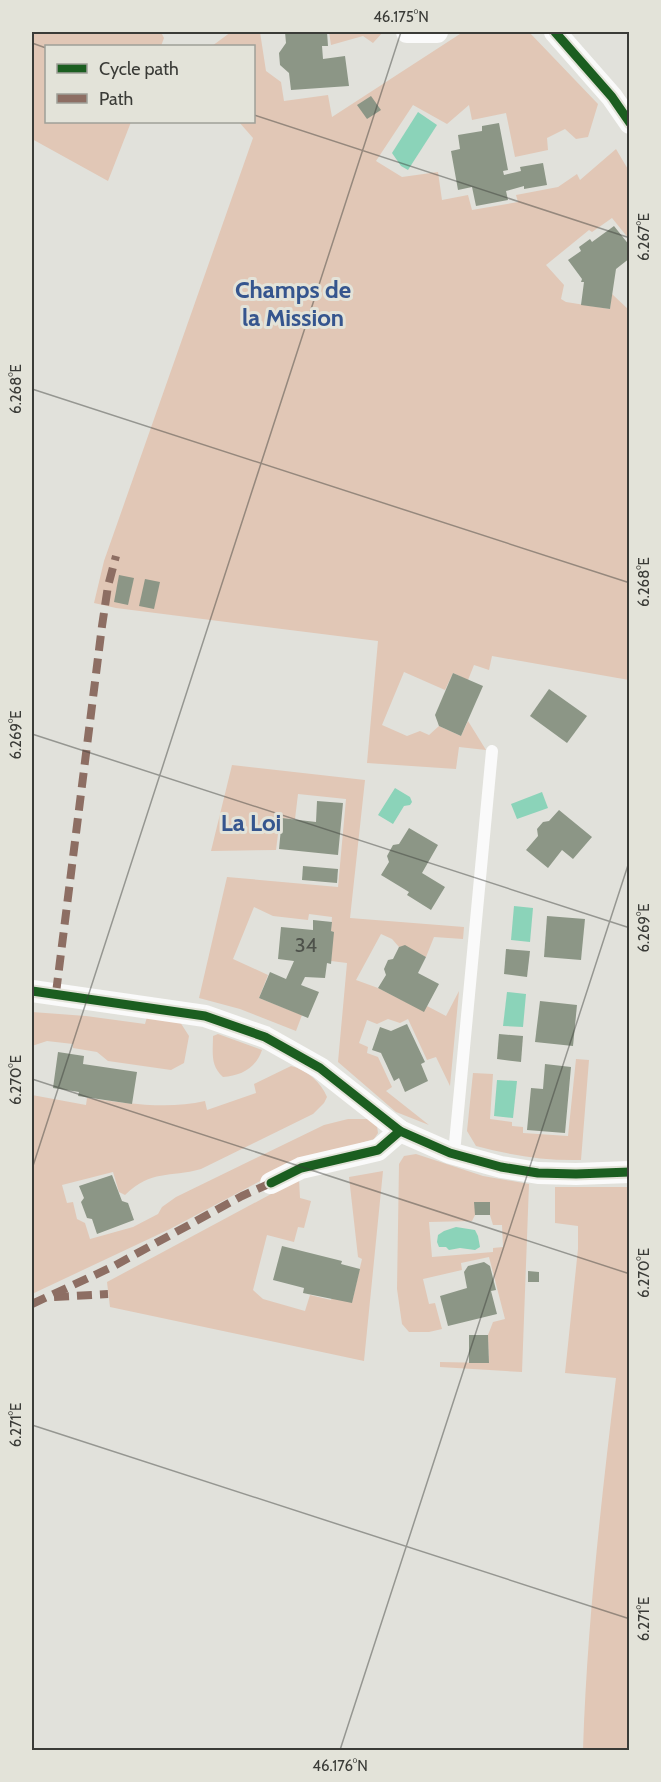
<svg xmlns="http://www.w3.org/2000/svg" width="661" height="1782" font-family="Cabin,sans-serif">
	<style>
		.green { fill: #e1c7b6; fill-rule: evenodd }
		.water { fill: #8bd3b9 }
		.building { fill: #8c9686 }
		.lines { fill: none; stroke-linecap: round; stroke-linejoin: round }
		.service { stroke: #fafafa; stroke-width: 12 }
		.minor { stroke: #fafafa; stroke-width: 22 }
		.quiet { stroke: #8d6e63; stroke-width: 8; stroke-dasharray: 15 8; stroke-linecap: butt }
		.cycleway-casing { stroke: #e3e3d9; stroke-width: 13 }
		.cycleway { stroke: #1b5e20; stroke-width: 9 }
		.ticks { fill: none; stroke: #3a3b37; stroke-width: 1.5; stroke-opacity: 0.45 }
		.labels { text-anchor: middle; stroke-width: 6; stroke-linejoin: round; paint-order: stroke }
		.number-label { font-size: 20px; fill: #4e524b }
		.neighbourhood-label { font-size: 24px; font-weight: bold; fill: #35558e; stroke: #e3e3d9 }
		.neatline { fill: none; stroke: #3a3b37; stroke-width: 2 }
		.ticks-label { font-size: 15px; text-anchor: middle; fill: #3a3b37 }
	</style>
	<rect width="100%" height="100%" fill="#e1e1db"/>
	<!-- green -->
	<g class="green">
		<path d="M 32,32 L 161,32 L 164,38 L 161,46 L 46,46 L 46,122 L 131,122 L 108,181 L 32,139 Z"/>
		<path d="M 231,32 L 260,32 L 266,71 L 281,82 L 284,101 L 328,95 L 332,117 L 463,32 L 529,32 L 598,104 L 588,137 L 576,139 L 565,129 L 547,138 L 548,150 L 515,157 L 506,113 L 472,120 L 469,105 L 447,124 L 413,105 L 376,161 L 402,177 L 438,172 L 442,200 L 468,195 L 472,210 L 518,202 L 516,195 L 558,187 L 577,174 L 580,180 L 616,149 L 629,171 L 629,239 L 612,218 L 592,232 L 589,230 L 546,265 L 564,285 L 561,299 L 566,302 L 610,309 L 612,294 L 629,310 L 629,680 L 492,656 L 489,670 L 474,665 L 468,680 L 453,673 L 445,690 L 404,672 L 382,725 L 407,736 L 420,731 L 429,735 L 439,726 L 461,736 L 468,721 L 486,750 L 459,747 L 456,769 L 367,763 L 378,641 L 116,608 L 94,603 L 104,561 L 253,138 L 239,122 L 254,122 L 254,46 L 212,46 Z"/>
		<path d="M 329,32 L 383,32 L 373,43 L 363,36 L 331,45 Z"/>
		<path d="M 232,765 L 365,780 L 350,918 L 464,927 L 463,939 L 434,937 L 426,957 L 405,946 L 399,947 L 392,939 L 381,934 L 356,980 L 378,988 L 424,1011 L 427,1006 L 446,1016 L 459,991 L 450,1086 L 436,1057 L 427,1060 L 408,1019 L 400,1023 L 388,1019 L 377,1024 L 367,1020 L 359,1043 L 368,1047 L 367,1053 L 378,1057 L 392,1087 L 386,1091 L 429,1125 L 396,1112 L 338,1062 L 347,963 L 331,961 L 333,932 L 331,931 L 332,917 L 309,914 L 308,920 L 273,916 L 254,907 L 233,959 L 268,975 L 259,998 L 302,1015 L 296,1031 L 240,1009 L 199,998 L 227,877 L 338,887 L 346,799 L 298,794 L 295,819 L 280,818 L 276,850 L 211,851 Z"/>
		<path d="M 32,1012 L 86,1016 L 145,1024 L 147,1017 L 180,1022 L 189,1036 L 184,1063 L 171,1070 L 108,1061 L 97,1052 L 73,1048 L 73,1044 L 47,1041 L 32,1046 Z"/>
		<path d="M 218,1034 L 262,1050 C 256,1068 241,1076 223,1077 C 210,1065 213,1053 213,1036 Z"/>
		<path d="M 576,1059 L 589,1060 L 581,1160 C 545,1161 510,1155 476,1146 L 467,1131 L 473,1073 L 493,1074 L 490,1119 L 512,1122 L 512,1126 L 523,1127 L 523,1133 L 568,1136 Z"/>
		<path d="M 291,1066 C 307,1070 321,1082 327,1097 L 324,1103 L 313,1114 L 201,1169 C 169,1178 152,1169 125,1195 L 119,1192 L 113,1172 L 62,1185 L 67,1203 L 73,1202 L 77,1219 L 85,1223 L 90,1239 L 133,1227 L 158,1214 L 162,1207 L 176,1197 L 324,1125 L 348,1119 L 371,1119 L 377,1126 L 378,1133 L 374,1139 L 292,1164 L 170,1229 L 32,1294 L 32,1095 L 86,1105 L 87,1098 C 126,1103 167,1110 205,1101 L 207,1110 L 256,1093 L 254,1084 Z"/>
		<path d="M 416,1154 L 483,1176 L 529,1184 L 522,1372 L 440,1367 L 440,1362 L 489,1363 L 488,1335 L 493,1322 L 505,1319 L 489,1257 L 461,1263 L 462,1270 L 423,1279 L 429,1304 L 435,1303 L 442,1329 L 429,1332 L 409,1332 L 402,1324 L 397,1289 L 399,1164 L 404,1156 ZM 475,1202 L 490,1202 L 490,1215 L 493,1225 L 502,1225 L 503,1247 L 493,1248 L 493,1252 L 432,1257 L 429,1222 L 472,1221 L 475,1215 Z"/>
		<path d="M 383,1171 L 364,1361 L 110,1307 L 107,1282 L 299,1179 L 300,1198 L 311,1201 L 304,1228 L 298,1227 L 294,1242 L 267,1235 L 253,1290 L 263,1299 L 305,1311 L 310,1295 L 331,1300 L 332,1297 L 352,1302 L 362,1259 L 358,1257 L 349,1177 Z"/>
		<path d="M 555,1187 L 629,1187 L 629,1750 L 583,1750 C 587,1626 601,1502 616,1378 L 565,1373 L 578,1249 L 578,1226 L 555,1223 Z"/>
	</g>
	<!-- water -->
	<g class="water">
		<path d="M 418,112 L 437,125 L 408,170 L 401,166 L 392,153 Z"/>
		<path d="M 395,788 L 410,797 L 412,802 L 410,805 L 404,806 L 393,824 L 378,815 Z"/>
		<path d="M 542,792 L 548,808 L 517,819 L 511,804 Z"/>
		<path d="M 514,906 L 533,908 L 530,942 L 511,940 Z"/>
		<path d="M 507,992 L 526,994 L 523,1027 L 503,1026 Z"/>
		<path d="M 497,1080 L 517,1081 L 513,1118 L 494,1116 Z"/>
		<path d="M 456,1227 L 475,1230 L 478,1236 L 480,1247 L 475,1250 L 460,1248 L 449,1250 L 446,1247 L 439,1247 L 437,1242 L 438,1235 L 444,1231 Z"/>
	</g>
	<!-- building -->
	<g class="building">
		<path d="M 285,32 L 327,32 L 328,46 L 322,46 L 323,59 L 345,56 L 349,86 L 291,90 L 289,73 L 280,65 L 279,53 L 286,43 Z"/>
		<path d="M 371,96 L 381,110 L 367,119 L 357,105 Z"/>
		<path d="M 499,123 L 508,170 L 503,171 L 504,175 L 521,171 L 520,167 L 543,163 L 547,185 L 524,189 L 524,186 L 506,191 L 508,200 L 476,206 L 472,187 L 458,190 L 451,151 L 460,149 L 458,135 L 482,131 L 482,126 Z"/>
		<path d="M 614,226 L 630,246 L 630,258 L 616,269 L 610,309 L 581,305 L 584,282 L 581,282 L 582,279 L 568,260 L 581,251 L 579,247 L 590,239 L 592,242 Z"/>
		<path d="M 119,575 L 134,578 L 128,605 L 114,602 Z"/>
		<path d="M 145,579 L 160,582 L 154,609 L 139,606 Z"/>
		<path d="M 453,673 L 483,686 L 461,736 L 439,726 L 435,715 Z"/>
		<path d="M 549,689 L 587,716 L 567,743 L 530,716 Z"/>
		<path d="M 317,801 L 343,803 L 338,855 L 279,849 L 282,818 L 316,822 Z"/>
		<path d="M 559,810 L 592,837 L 573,859 L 562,850 L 548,868 L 526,850 L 538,836 L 537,829 L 543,822 L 549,821 Z"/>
		<path d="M 409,828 L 438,845 L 422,873 L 445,887 L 431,910 L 407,895 L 409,892 L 381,875 L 389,862 L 387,856 L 393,845 L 399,844 Z"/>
		<path d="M 303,866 L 338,869 L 337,883 L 302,880 Z"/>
		<path d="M 547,916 L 585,919 L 581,960 L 544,957 Z"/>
		<path d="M 313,920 L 332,922 L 331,931 L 334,932 L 331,964 L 327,963 L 325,978 L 305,977 L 301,985 L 319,992 L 308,1018 L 259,998 L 270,972 L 286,979 L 294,961 L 278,959 L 281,927 L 313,930 Z"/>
		<path d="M 405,945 L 426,957 L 418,973 L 439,984 L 424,1012 L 378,988 L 386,975 L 384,969 L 388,960 L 393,959 L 399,947 Z"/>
		<path d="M 506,949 L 530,951 L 527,977 L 504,974 Z"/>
		<path d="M 540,1001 L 577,1005 L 573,1046 L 535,1042 Z"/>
		<path d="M 407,1024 L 425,1062 L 421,1064 L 428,1081 L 405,1092 L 399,1078 L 394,1081 L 381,1053 L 372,1050 L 380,1027 L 391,1031 Z"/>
		<path d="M 499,1034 L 523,1036 L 521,1062 L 497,1059 Z"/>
		<path d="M 58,1052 L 84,1056 L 83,1064 L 137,1072 L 132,1104 L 78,1096 L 79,1092 L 53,1088 Z"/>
		<path d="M 545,1064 L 571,1067 L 565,1133 L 527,1130 L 531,1088 L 543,1089 Z"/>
		<path d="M 112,1175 L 122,1201 L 128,1203 L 134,1220 L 97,1234 L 92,1219 L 87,1218 L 81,1202 L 84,1198 L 79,1186 Z"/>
		<path d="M 474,1202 L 490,1202 L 490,1215 L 475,1215 Z"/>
		<path d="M 282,1246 L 342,1261 L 341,1264 L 360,1269 L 352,1303 L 303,1293 L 304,1288 L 273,1280 Z"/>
		<path d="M 484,1262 L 490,1266 L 496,1290 L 491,1291 L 497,1314 L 448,1326 L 440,1296 L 467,1288 L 464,1272 L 468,1266 Z"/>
		<path d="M 528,1271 L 539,1272 L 539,1282 L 528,1282 Z"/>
		<path d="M 469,1335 L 488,1335 L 489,1363 L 469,1363 Z"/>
	</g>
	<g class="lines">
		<!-- service -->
		<path class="service" d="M 450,1153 L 455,1143 L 492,751"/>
		<!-- minor -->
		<g class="minor">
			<path d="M 407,32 L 437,32"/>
			<path d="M 555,32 L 612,97 L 630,123"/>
			<path d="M 32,991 L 205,1016 L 265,1037 L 320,1068 L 400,1131 L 450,1153 L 501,1167 L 538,1173 L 576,1174 L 630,1172"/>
			<path d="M 271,1183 L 301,1168 L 378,1150 L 400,1131"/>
		</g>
		<!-- quiet -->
		<g class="quiet">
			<path d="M 56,993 L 102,626 L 108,586 L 116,556"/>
			<path d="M 54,1297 L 108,1294"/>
			<path d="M 32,1304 L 112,1267 L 242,1196 L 271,1183"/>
		</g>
		<defs>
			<g id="cycleway">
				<path d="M 555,32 L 612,97 L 630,123"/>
				<path d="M 32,991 L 205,1016 L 265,1037 L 320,1068 L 400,1131 L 450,1153 L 501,1167 L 538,1173 L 576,1174 L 630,1172"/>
				<path d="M 271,1183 L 301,1168 L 378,1150 L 400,1131"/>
			</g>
		</defs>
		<!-- cycleway casing -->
		<use href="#cycleway" class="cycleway-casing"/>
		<!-- cycleway -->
		<use href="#cycleway" class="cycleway"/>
	</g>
	<!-- ticks -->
	<path class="ticks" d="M 32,43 L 46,48M 254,115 L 630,238M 32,389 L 630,583M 32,734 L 630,928M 32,1079 L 630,1274M 32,1169 L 401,32M 32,1425 L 630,1619M 340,1750 L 630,859"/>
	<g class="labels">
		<!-- number labels -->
		<g class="number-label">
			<text x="306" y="952">34</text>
		</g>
		<!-- neighbourhood labels -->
		<g class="neighbourhood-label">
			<text x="293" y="298">Champs de<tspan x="293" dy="28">la Mission</tspan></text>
			<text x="251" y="831">La Loi</text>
		</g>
	</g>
	<!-- border -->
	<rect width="661" height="1782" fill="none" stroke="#e3e3d9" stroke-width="66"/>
	<!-- legend -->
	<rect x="45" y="45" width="210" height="78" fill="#e3e3d9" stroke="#9fa098" stroke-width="1.5"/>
	<rect x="57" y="64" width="30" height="9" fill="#1b5e20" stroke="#9fa098" stroke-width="1.5"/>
	<text x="99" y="75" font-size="18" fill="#3a3b37">Cycle path</text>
	<rect x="57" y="94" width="30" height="9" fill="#8d6e63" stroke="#9fa098" stroke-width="1.5"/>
	<text x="99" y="105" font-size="18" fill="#3a3b37">Path</text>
	<rect x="33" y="33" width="595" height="1716" class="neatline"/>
	<g class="ticks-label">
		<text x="401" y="22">46.175°N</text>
		<text transform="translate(644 237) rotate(-90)" y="5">6.267°E</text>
		<text transform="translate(16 389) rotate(-90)" y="5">6.268°E</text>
		<text transform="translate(644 582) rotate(-90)" y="5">6.268°E</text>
		<text transform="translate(16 735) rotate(-90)" y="5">6.269°E</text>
		<text transform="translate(644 928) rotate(-90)" y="5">6.269°E</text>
		<text transform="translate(16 1080) rotate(-90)" y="5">6.270°E</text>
		<text transform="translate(644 1273) rotate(-90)" y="5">6.270°E</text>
		<text transform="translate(16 1425) rotate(-90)" y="5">6.271°E</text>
		<text transform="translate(644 1619) rotate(-90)" y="5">6.271°E</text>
		<text x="340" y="1771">46.176°N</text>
	</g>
</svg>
